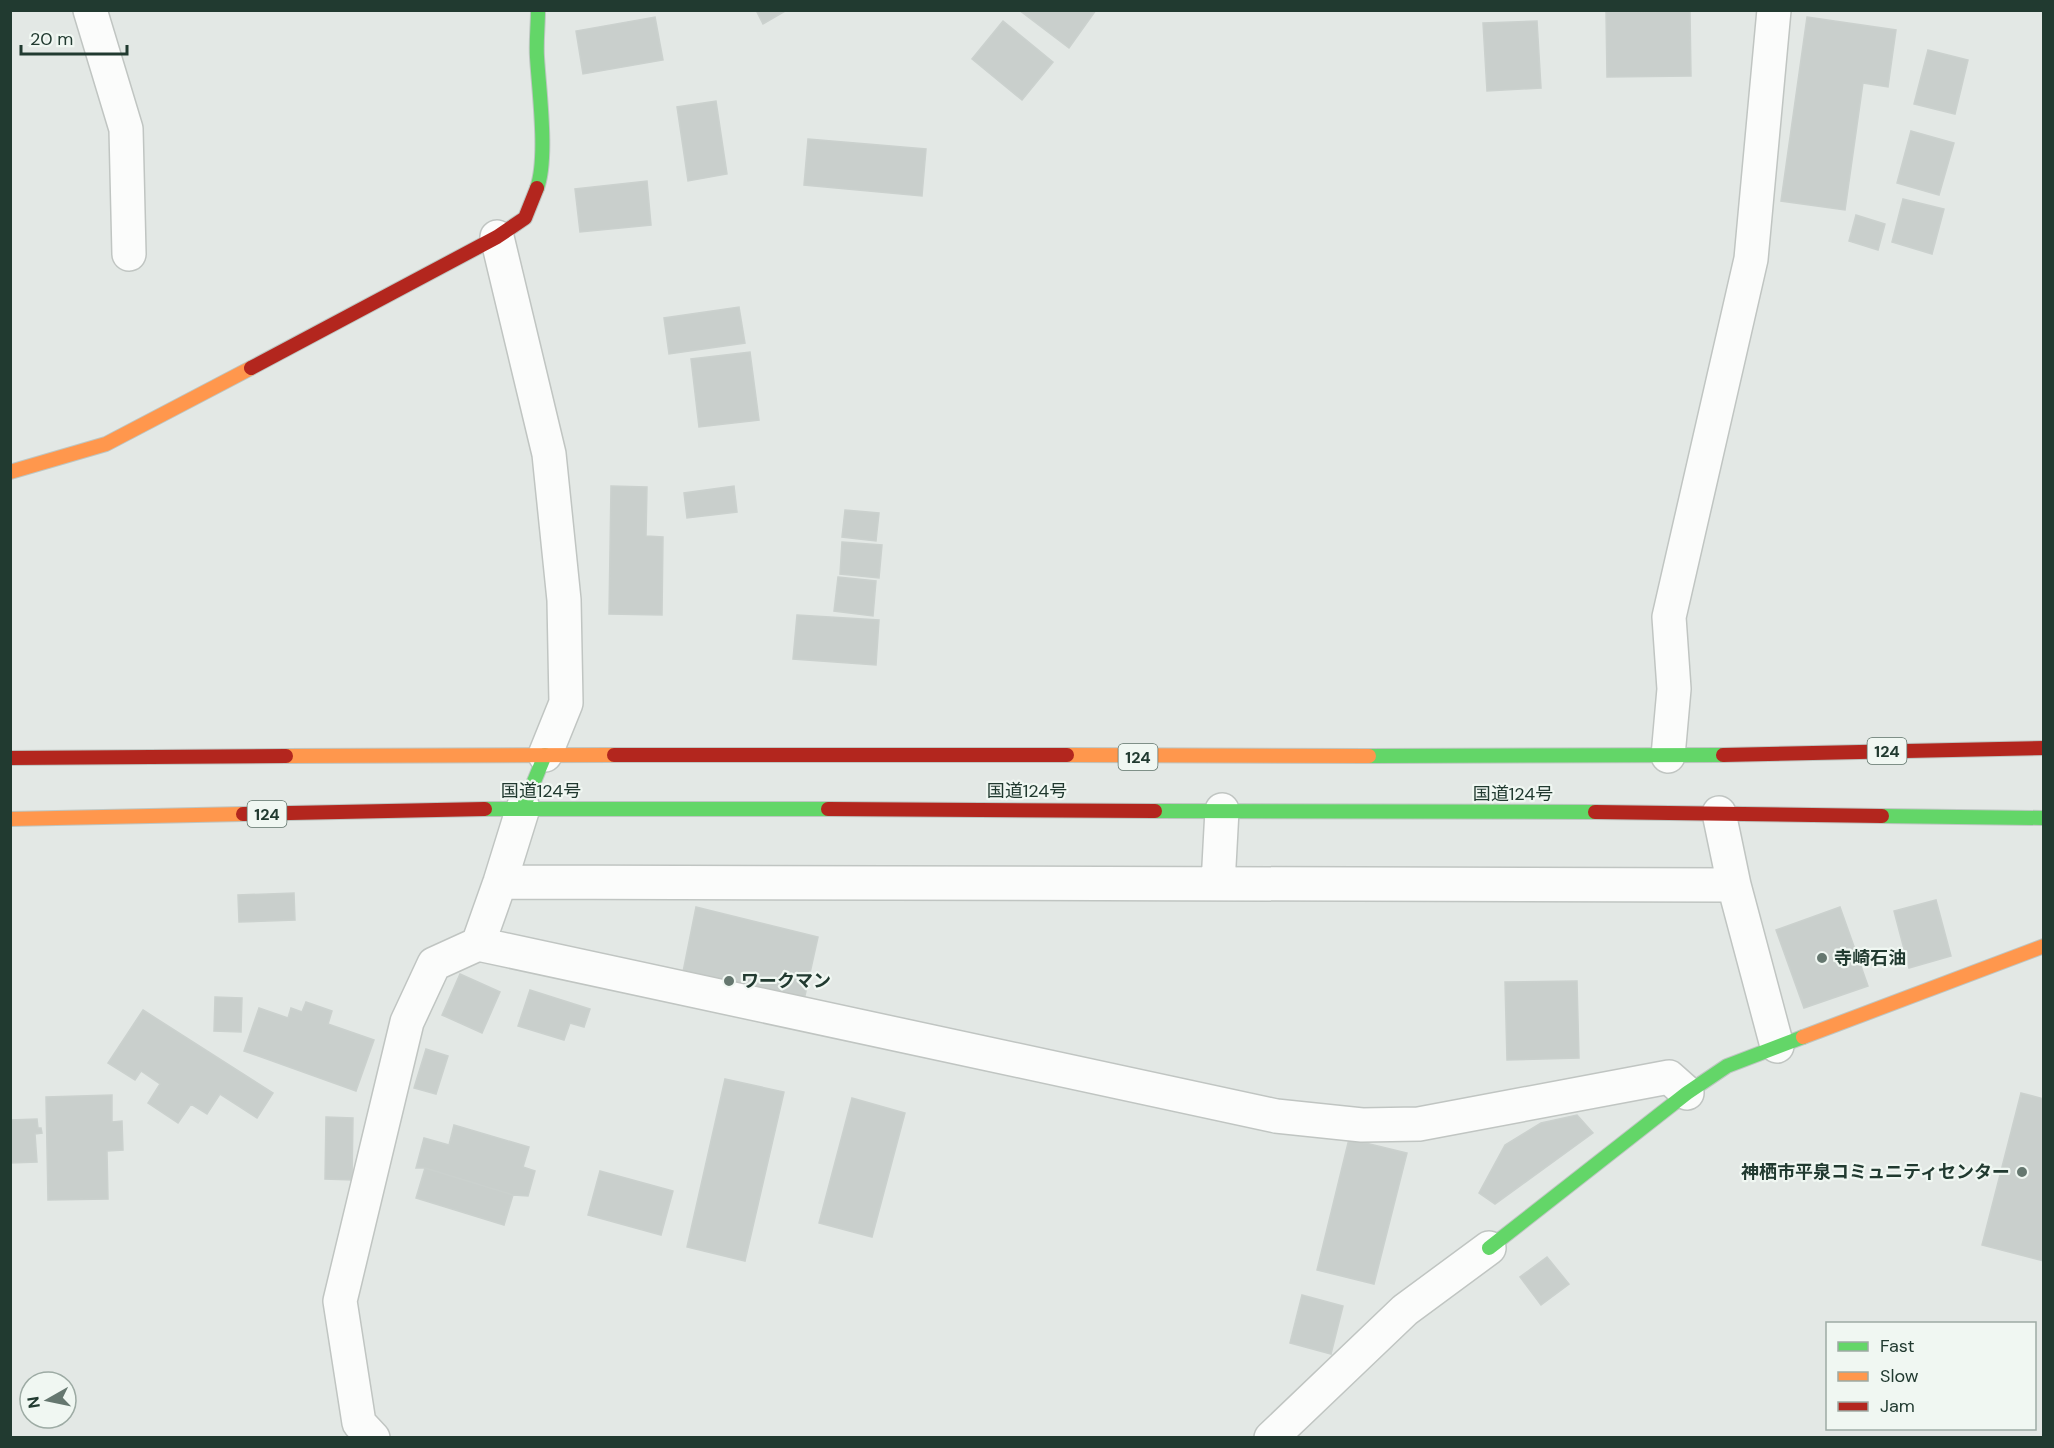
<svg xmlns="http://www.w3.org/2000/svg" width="2054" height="1448" font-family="'DM Sans','Noto Sans JP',sans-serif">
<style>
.building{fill:#c9cfcc;stroke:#cbd1ce;stroke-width:1.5}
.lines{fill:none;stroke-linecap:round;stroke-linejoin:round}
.street-casing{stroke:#c0c5c2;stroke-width:36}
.fast-casing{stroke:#bec6c2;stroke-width:16}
.slow-casing{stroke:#bec6c2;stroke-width:16}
.jam-casing{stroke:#bec6c2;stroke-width:16}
.street{stroke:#fbfcfb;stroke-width:33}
.fast{stroke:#63d668;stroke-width:14}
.slow{stroke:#ff974d;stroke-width:14}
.jam{stroke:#b3261e;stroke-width:14}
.poi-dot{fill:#65776f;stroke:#f0f7f2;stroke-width:2}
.labels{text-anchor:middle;stroke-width:4.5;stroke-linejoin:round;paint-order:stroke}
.shield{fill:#f0f7f2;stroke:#5f736a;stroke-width:1.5}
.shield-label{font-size:16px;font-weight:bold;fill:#213a30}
.street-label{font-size:18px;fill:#213a30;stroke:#f0f7f2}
.poi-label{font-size:18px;font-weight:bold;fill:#213a30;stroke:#f0f7f2;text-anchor:start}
</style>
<rect width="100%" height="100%" fill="#e3e8e5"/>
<path class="building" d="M 756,10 L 787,10 L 763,24 Z
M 1019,10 L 1096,10 L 1069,48 Z
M 1690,11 L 1691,76 L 1607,77 L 1606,12 Z
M 655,17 L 663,60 L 583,74 L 576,31 Z
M 1807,17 L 1896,30 L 1888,87 L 1863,83 L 1845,210 L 1781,201 Z
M 1003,21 L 1053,62 L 1022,100 L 972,59 Z
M 1537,21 L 1541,88 L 1487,91 L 1483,23 Z
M 1928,50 L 1968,60 L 1955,114 L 1914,104 Z
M 716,101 L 727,174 L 688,181 L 677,107 Z
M 1911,131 L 1954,143 L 1939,195 L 1897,183 Z
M 808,139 L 926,149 L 922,196 L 804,185 Z
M 647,181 L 651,225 L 580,232 L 575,189 Z
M 1903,199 L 1944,209 L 1932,254 L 1892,242 Z
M 1856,215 L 1885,224 L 1878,250 L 1849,241 Z
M 739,307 L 745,343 L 669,354 L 664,318 Z
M 750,352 L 759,420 L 699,427 L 691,359 Z
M 611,486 L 647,487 L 646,536 L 663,537 L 662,615 L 609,614 Z
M 734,486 L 737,512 L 687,518 L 684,493 Z
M 845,510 L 879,513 L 876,541 L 842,537 Z
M 842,542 L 882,545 L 879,578 L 840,574 Z
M 838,577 L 876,581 L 873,616 L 834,611 Z
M 797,615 L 879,620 L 876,665 L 793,659 Z
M 294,893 L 295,920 L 239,922 L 238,895 Z
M 1936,900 L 1951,956 L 1909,968 L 1894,911 Z
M 696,907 L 818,937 L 802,1009 L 681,982 Z
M 1840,907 L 1868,986 L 1804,1008 L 1776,930 Z
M 460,974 L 500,992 L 482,1033 L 442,1015 Z
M 1577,981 L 1579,1058 L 1507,1060 L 1505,982 Z
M 530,990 L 590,1009 L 584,1027 L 570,1023 L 564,1040 L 518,1026 Z
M 215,997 L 242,998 L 241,1032 L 214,1031 Z
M 306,1002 L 332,1011 L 328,1024 L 374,1040 L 356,1091 L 244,1051 L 259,1008 L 288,1018 L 291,1008 L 302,1012 Z
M 143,1010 L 273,1093 L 257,1118 L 220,1094 L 207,1114 L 191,1104 L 178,1123 L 148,1103 L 160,1084 L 141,1071 L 135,1080 L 108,1063 Z
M 426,1049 L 448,1056 L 436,1094 L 414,1088 Z
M 725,1079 L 784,1092 L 745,1261 L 687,1247 Z
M 2021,1093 L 2044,1099 L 2044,1261 L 1982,1245 Z
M 112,1095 L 112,1122 L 122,1121 L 123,1150 L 107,1151 L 108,1199 L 48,1200 L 46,1097 Z
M 852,1098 L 905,1113 L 872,1237 L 819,1223 Z
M 1577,1115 L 1593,1133 L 1495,1204 L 1479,1193 L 1505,1145 L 1541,1123 Z
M 326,1117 L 353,1118 L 352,1180 L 325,1179 Z
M 37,1119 L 38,1128 L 41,1128 L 42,1133 L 35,1134 L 37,1162 L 10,1163 L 10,1120 Z
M 454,1125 L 529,1147 L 523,1167 L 535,1171 L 528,1196 L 513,1195 L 425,1168 L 416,1168 L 424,1138 L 449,1145 Z
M 1349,1139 L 1407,1153 L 1374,1284 L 1317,1270 Z
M 425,1168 L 513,1195 L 504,1225 L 416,1198 Z
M 600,1171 L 673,1191 L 661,1235 L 588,1215 Z
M 1547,1257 L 1569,1284 L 1541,1305 L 1520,1277 Z
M 1302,1295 L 1343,1306 L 1331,1354 L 1290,1343 Z"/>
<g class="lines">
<defs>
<path id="street" d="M 90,10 L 126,129 L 129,254
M 497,237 L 549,454 L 564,600 L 566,703 L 545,755
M 1668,756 L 1674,689 L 1669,617 L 1751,259 L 1774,10
M 1719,813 L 1734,885 L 1777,1046
M 500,882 L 1734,885
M 1218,884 L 1222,810
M 478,944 L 500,882 L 523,808
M 373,1438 L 359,1423 L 340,1301 L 407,1022 L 434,964 L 478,944 L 1276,1116 L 1362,1125 L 1419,1124 L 1669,1077 L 1687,1093
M 1271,1438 L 1405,1310 L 1489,1248"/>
<path id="fast" d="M 537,188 C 548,158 539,91 537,57 C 536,41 538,26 538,10
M 1369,756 L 1723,755
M 523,808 L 545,755
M 485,809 L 828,809
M 1155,811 L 1595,812
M 1882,816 L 2044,818
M 1489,1248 L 1687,1093 L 1727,1066 L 1803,1037"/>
<path id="slow" d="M 10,472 L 106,444 L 251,368
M 1067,755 L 1369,756
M 286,756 L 614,755
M 10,819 L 243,814
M 1803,1037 L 2044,946"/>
<path id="jam" d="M 251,368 L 497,237 L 525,218 L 537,188
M 614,755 L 1067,755
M 1723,755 L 2044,748
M 10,758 L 286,756
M 828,809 L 1155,811
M 1595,812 L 1882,816
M 243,814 L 485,809"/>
</defs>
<use href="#street" class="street-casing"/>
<use href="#fast" class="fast-casing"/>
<use href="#slow" class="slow-casing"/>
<use href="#jam" class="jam-casing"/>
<use href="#street" class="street"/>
<use href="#fast" class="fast"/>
<use href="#slow" class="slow"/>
<use href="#jam" class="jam"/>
</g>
<g class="poi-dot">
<circle cx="1822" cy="958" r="6"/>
<circle cx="729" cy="981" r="6"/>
<circle cx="2022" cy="1172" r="6"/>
</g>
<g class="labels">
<g class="shield">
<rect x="1867.5" y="738" width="39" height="26" rx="4.5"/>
<rect x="1118.5" y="744" width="39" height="26" rx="4.5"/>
<rect x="247.5" y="801" width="39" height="26" rx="4.5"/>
</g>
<g class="shield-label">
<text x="1887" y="757">124</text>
<text x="1138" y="763">124</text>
<text x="267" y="820">124</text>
</g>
<g class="street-label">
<text x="541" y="797">国道124号</text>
<text x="1027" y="797">国道124号</text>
<text x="1513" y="800">国道124号</text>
</g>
<g class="poi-label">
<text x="1834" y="964">寺崎石油</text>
<text x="741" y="987">ワークマン</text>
<text x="2010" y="1178" text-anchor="end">神栖市平泉コミュニティセンター</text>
</g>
</g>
<rect width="2054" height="1448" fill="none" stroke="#213a30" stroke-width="24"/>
<rect x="1826" y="1322" width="210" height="108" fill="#f0f7f2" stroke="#9daba4" stroke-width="1.5"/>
<rect x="1838" y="1342" width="30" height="9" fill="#63d668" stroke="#9daba4" stroke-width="1.5"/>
<text x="1880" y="1352" font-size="18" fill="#213a30">Fast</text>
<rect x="1838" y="1372" width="30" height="9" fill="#ff974d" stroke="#9daba4" stroke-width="1.5"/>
<text x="1880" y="1382" font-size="18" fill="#213a30">Slow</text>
<rect x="1838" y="1402" width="30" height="9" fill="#b3261e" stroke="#9daba4" stroke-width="1.5"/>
<text x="1880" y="1412" font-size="18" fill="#213a30">Jam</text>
<g transform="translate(48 1400) rotate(261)"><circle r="28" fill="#f0f7f2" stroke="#9daba4" stroke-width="1.5"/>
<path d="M0-4.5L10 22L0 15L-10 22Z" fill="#65776f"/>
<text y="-9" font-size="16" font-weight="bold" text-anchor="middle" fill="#213a30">N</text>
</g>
<path d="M21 45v9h106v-9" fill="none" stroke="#213a30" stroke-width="3"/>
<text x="30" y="45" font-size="18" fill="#213a30" stroke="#f0f7f2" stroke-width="4.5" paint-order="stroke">20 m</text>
</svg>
